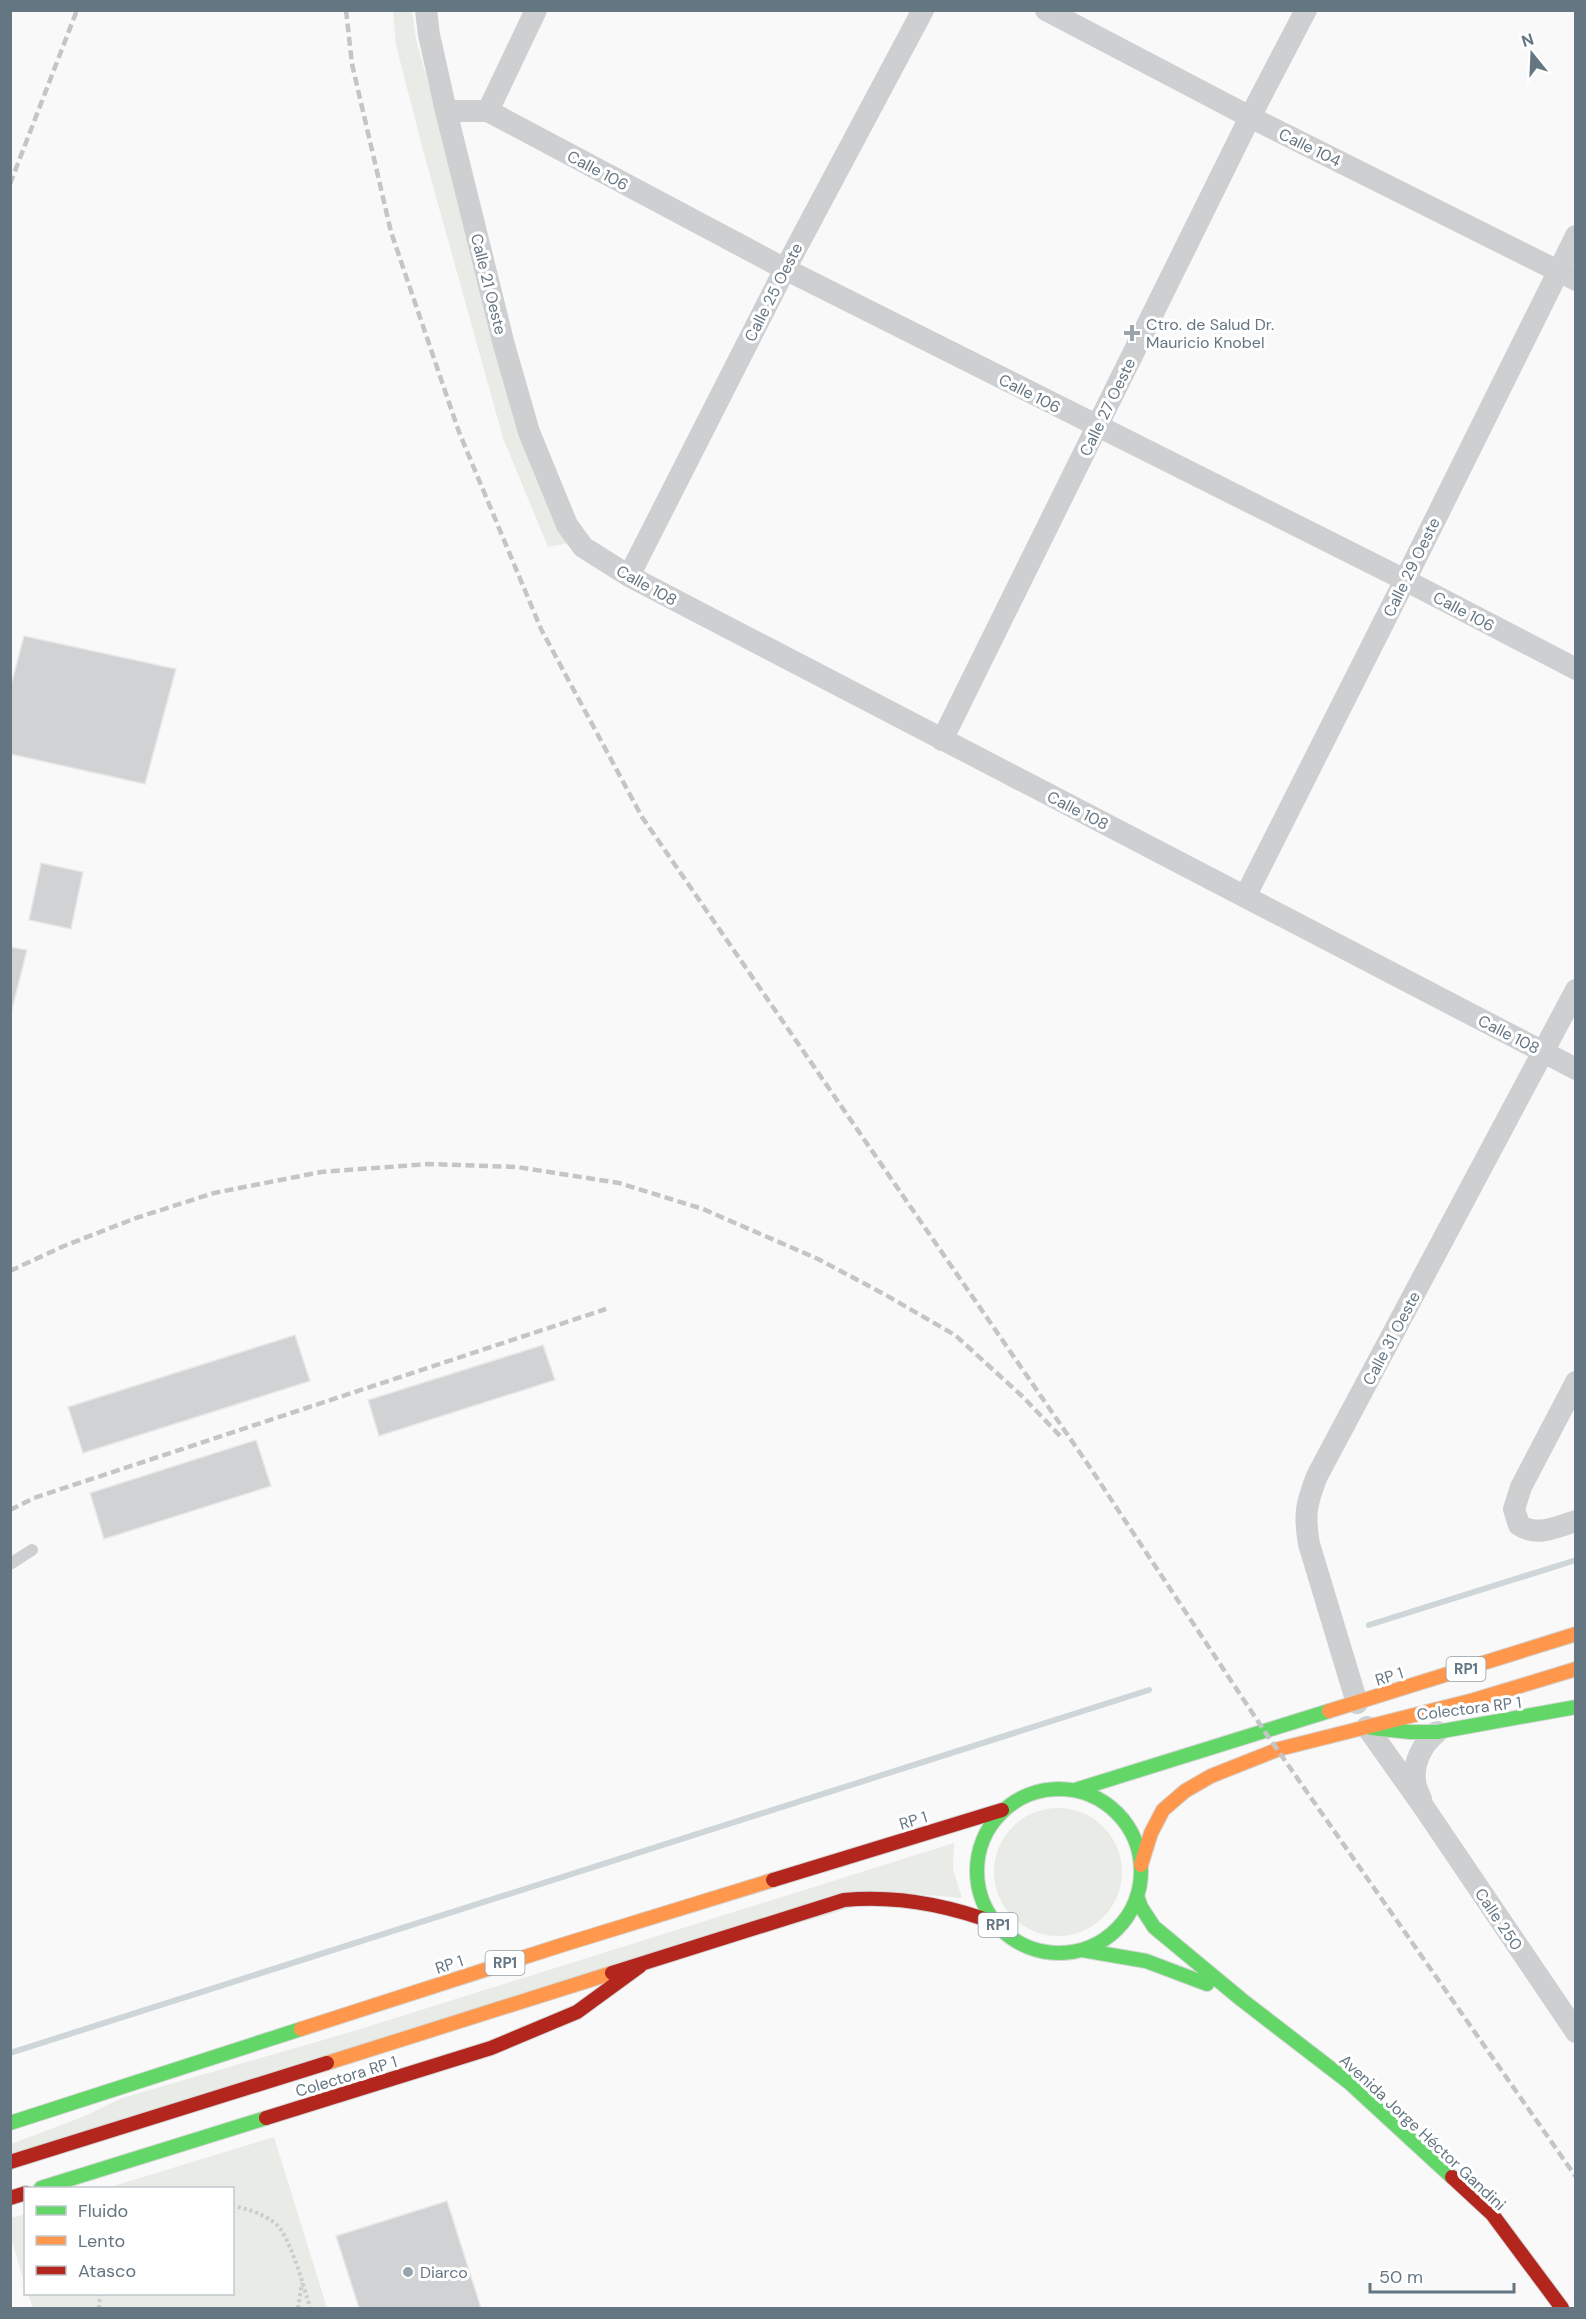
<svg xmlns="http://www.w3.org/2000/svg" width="1586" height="2319" font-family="'DM Sans',sans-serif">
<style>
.green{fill:#e8ebe6}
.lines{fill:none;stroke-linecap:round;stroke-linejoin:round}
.stream{stroke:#ced6d9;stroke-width:6}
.building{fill:#d0d2d3;stroke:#e8e8e8;stroke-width:1.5}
.fast-casing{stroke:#d5d6d7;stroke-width:16}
.slow-casing{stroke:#d5d6d7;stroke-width:16}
.jam-casing{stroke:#d5d6d7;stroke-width:16}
.path{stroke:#cbcccd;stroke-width:4;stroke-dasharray:3 3;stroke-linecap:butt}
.lane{stroke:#cecfd0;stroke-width:12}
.street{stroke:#cecfd0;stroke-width:22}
.fast{stroke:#63d668;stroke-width:14}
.slow{stroke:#ff974d;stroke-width:14}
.jam{stroke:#b3261e;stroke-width:14}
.rail{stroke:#c3c5c6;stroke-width:4.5;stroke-dasharray:9 4.5;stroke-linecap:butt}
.poi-dot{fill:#99a4ac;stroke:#fff;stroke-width:2}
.labels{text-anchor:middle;stroke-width:6;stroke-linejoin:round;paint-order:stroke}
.shield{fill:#fff;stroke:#939fa8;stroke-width:1.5}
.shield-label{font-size:15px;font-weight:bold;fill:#657683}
.street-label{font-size:16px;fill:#657683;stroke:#fff}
.poi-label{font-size:16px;fill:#657683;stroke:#fff;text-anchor:start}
</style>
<rect width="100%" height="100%" fill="#f9f9f9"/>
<path class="green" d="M 393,11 L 412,11 L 416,39 L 445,145 L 569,543 L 548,547 L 503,438 L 423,150 L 396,45 Z
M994 1872a64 64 0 1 1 128 0a64 64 0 1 1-128 0Z
M 954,1843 L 953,1869 L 962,1898 L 901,1893 L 11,2156 L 11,2144 L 85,2116 L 122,2098 L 354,2031 Z
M 274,2137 L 327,2308 L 33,2308 L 28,2294 L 232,2294 L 232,2188 L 107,2188 Z
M 25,2214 L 26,2214 L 25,2286 L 11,2237 L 11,2218 Z"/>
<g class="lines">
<path class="stream" d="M 1369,1625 L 1576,1560
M 10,2053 L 1149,1690"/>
</g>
<path class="building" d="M 24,636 L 176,669 L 145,784 L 10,754 L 10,689 Z
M 41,863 L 83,872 L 71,929 L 29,920 Z
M 10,947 L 27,950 L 10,1017 Z
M 295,1335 L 310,1381 L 83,1453 L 68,1407 Z
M 543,1345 L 555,1380 L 379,1436 L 368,1400 Z
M 256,1440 L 271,1486 L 104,1539 L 90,1493 Z
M 447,2201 L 481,2308 L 359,2308 L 336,2236 Z"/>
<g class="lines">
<defs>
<path id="fast" d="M 1371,1728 L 1410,1732 L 1437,1732 L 1576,1707
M977 1871a82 82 0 1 1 164 0a82 82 0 1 1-164 0Z
M 1075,1790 L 1329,1711
M 1137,1896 L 1141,1907 L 1154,1927 L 1242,2000 L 1351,2084 L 1452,2177
M 1082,1950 L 1146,1961 L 1207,1984
M 10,2123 L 301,2029
M 41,2188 L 266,2118"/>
<path id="slow" d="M 1329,1711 L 1576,1634
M 1141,1865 L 1151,1833 L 1163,1810 L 1185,1791 L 1211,1776 L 1279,1749 L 1474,1700 L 1576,1669
M 301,2029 L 562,1945 L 773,1880
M 327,2063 L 612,1973"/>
<path id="jam" d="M 773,1880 L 1002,1810
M 612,1973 L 844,1900 C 897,1895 948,1905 998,1924
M 266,2118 L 491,2048 L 577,2012 L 640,1966
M 10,2162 L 327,2063
M 1452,2177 L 1492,2214 L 1562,2308
M 10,2198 L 26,2193"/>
</defs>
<use href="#fast" class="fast-casing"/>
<use href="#slow" class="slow-casing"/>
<use href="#jam" class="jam-casing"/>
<path class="path" d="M 232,2206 C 247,2208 273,2217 281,2230 C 293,2248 304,2287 310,2308
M 99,2308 L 100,2294
M 298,2308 L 302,2283"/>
<path class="lane" d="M 10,1564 L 32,1550"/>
<path class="street" d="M 426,10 L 429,35 L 446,111 L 504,345 L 529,432 L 567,525 L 583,547 L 629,576 L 1576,1069
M 1046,10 L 1250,117 L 1576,280
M 446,111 L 488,111 L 785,269 L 1405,580 L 1576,669
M 488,111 L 536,10
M 629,576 L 785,269 L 923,10
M 942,740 L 1250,117 L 1306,10
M 1245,897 L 1405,580 L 1576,236
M 1576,1382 L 1521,1487 L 1514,1509 L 1519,1525 C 1538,1537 1556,1527 1576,1521
M 1357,1703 L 1309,1544 C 1304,1515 1306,1504 1317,1476 L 1576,990
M 1367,1727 L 1423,1806 L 1576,2032
M 1421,1799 C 1419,1794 1415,1786 1415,1780 C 1413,1762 1423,1743 1437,1732"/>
<use href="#fast" class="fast"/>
<use href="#slow" class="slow"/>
<use href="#jam" class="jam"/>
<path class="rail" d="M 346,10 L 352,64 L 391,232 L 459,432 L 541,629 L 642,817 L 1087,1463 L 1265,1732 L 1576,2177
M 10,184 L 77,10
M 10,1271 L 64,1246 L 136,1218 L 214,1193 L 321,1172 L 429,1164 L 517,1167 L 619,1183 L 703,1209 L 818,1259 L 884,1294 L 955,1335 L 1023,1397 L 1062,1438
M 10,1510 L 34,1498 L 606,1309"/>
</g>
<g class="poi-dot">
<path d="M1129 324h6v6h6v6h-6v6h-6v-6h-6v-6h6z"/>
<circle cx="408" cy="2272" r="6"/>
</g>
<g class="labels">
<g class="shield">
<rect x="1446.5" y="1657" width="39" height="24" rx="4.5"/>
<rect x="978.5" y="1913" width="39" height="24" rx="4.5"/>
<rect x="485.5" y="1951" width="39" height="24" rx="4.5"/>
</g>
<g class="shield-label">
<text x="1466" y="1674">RP1</text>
<text x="998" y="1930">RP1</text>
<text x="505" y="1968">RP1</text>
</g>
<g class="street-label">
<text transform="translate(1310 147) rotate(26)" y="6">Calle 104</text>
<text transform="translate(598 170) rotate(28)" y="6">Calle 106</text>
<text transform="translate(489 284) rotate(76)" y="6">Calle 21 Oeste</text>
<text transform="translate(773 292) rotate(-63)" y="6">Calle 25 Oeste</text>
<text transform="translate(1030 393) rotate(27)" y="6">Calle 106</text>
<text transform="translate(1107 407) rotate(-64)" y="6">Calle 27 Oeste</text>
<text transform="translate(1411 567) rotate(-64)" y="6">Calle 29 Oeste</text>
<text transform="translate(647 585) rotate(29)" y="6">Calle 108</text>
<text transform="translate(1464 611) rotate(28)" y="6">Calle 106</text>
<text transform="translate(1078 810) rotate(27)" y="6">Calle 108</text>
<text transform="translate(1509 1034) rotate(27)" y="6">Calle 108</text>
<text transform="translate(1391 1338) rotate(-62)" y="6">Calle 31 Oeste</text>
<text transform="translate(1389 1676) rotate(-17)" y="6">RP 1</text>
<text transform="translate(1469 1708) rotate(-7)" y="6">Colectora RP 1</text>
<text transform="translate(913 1820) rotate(-17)" y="6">RP 1</text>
<text transform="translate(1499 1919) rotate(56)" y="6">Calle 250</text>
<text transform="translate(449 1964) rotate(-18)" y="6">RP 1</text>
<text transform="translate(346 2076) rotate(-17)" y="6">Colectora RP 1</text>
<text transform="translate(1423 2132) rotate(43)" y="6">Avenida Jorge Héctor Gandini</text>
</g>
<g class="poi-label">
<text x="1146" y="330">Ctro. de Salud Dr.<tspan x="1146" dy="18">Mauricio Knobel</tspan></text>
<text x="420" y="2278">Diarco</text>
</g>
</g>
<rect width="1586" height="2319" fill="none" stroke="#657683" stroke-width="24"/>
<rect x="24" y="2187" width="210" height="108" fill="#ffffff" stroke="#c1c8cd" stroke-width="1.5"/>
<rect x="36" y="2206" width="30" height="9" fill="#63d668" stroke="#c1c8cd" stroke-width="1.5"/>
<text x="78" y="2217" font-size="18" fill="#657683">Fluido</text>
<rect x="36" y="2236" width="30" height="9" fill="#ff974d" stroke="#c1c8cd" stroke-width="1.5"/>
<text x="78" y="2247" font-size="18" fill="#657683">Lento</text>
<rect x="36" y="2266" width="30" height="9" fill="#b3261e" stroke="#c1c8cd" stroke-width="1.5"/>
<text x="78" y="2277" font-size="18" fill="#657683">Atasco</text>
<g transform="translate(1532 54) rotate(342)" stroke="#ffffff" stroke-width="4.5" paint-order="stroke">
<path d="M0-4.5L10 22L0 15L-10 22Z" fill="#657683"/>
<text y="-9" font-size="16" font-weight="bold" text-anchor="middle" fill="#657683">N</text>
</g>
<path d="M1370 2283v9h144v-9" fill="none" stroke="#657683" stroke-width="3"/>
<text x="1379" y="2283" font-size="18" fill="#657683" stroke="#ffffff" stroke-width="4.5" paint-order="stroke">50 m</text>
</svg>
